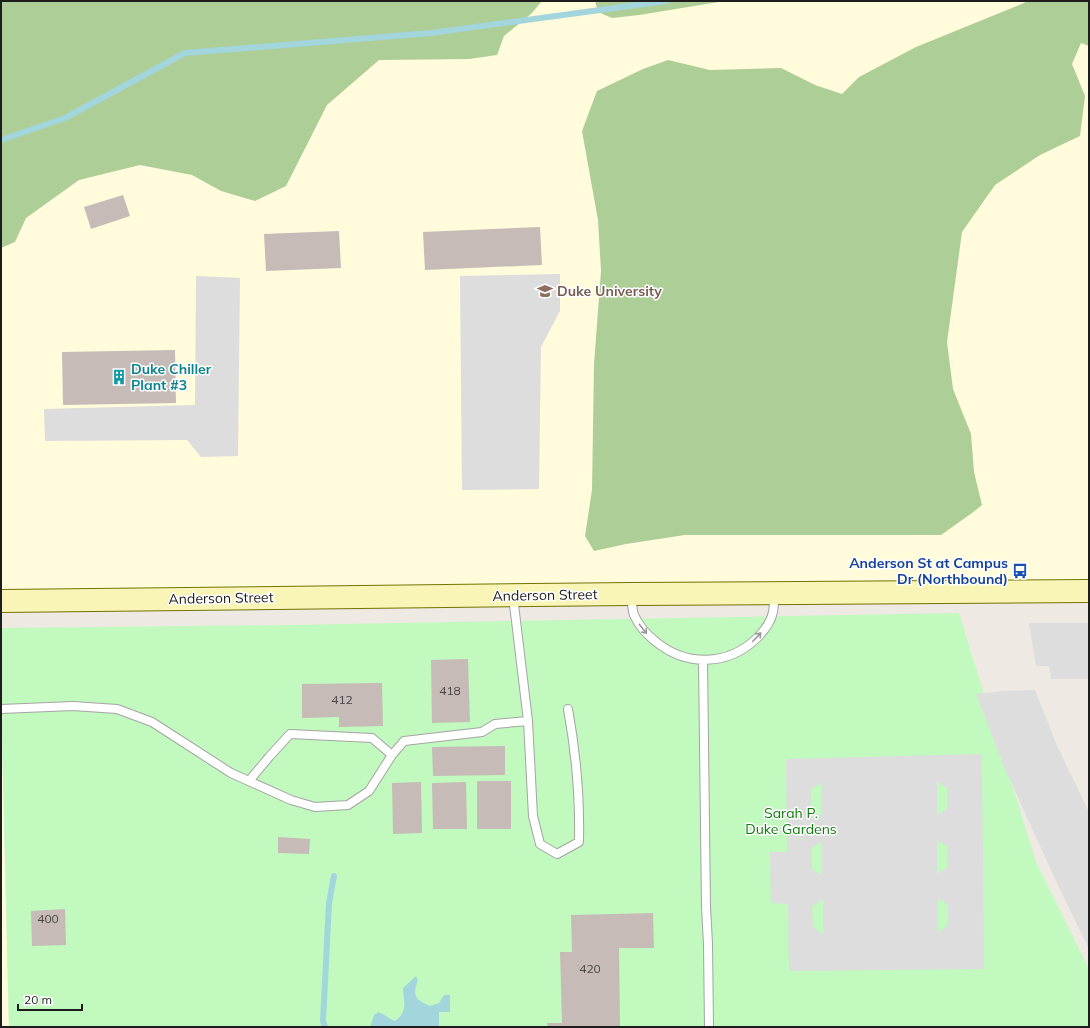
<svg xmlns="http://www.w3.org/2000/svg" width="1090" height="1028" font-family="Mulish,sans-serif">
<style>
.education{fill:#fffbdb}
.forest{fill:#adce97}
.park{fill:#c1f9bf}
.parking{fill:#ddd;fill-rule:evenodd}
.water{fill:#a3d5dc}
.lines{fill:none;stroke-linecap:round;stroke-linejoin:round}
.stream{stroke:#a3d5dc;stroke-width:6}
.building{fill:#c6bbb6}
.lane-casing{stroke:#a4a4a4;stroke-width:10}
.secondary-casing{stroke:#737305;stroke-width:24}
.lane{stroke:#fff;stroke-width:8}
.secondary{stroke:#f9f5b6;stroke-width:22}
.oneway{stroke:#999}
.labels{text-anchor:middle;stroke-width:3;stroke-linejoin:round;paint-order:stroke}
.number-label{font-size:12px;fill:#474443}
.education-label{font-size:14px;font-weight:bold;fill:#785e54;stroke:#fff;text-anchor:start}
.culture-label{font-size:14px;font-weight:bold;fill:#0d838f;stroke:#fff;text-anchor:start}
.transit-label{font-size:14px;font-weight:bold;fill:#164399;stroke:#fff;text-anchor:end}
.street-label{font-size:14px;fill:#1d1d1d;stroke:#fff}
.park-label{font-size:14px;fill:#0e7b0b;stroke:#fff}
</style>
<rect width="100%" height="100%" fill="#eee9e3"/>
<path class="education" d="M 1,1 L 1089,1 L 1089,581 L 1,597 Z
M 1,695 L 9,1027 L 1,1027 Z"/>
<path class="forest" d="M 1,1 L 542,1 L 532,13 L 504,36 L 497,55 L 469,59 L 379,60 L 327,105 L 286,186 L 255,201 L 221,191 L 192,175 L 140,165 L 79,180 L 26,218 L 15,242 L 1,248 Z
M 595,1 L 725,1 L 639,15 L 612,18 L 598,12 Z
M 1027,1 L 1089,1 L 1089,46 L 1081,43 L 1072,64 L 1085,96 L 1080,136 L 1040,155 L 995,185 L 962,232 L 947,342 L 953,389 L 971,434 L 974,472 L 982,505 L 972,513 L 941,535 L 685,535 L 626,544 L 594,551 L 585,536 L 592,490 L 594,364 L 601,271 L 598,220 L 582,131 L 597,91 L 643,69 L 668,60 L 710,70 L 781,68 L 815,85 L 842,94 L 859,77 L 916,47 L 1024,3 Z"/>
<path class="park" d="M 959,613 L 1036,862 L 1089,969 L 1089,1027 L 9,1027 L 1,695 L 1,628 L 291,625 Z"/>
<path class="parking" d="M 560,274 L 560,311 L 541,347 L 539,489 L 462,490 L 460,276 Z
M 196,276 L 240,278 L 238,456 L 201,457 L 187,440 L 45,441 L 44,409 L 195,405 Z
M 1029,623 L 1089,623 L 1089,679 L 1051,679 L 1049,666 L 1036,666 Z
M 1035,690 L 1058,748 L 1089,812 L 1089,949 L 1056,881 L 1005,769 L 976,694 L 1003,691 Z
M 982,754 L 984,969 L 789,971 L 788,904 L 771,903 L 770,852 L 787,852 L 786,759 ZM 937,781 L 947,788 L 947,808 L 937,815 ZM 821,783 L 822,783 L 821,816 L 811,810 L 811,789 ZM 937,840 L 947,846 L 948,867 L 937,874 ZM 822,841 L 822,875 L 812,869 L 812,848 ZM 938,899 L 948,905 L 948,926 L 938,932 ZM 823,900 L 823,934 L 813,927 L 812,906 Z"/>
<path class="water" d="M 416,976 L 418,980 C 412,995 415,1000 430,1006 L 439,1003 L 444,995 L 450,995 L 450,1012 L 439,1012 L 439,1027 L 370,1027 L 374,1015 L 378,1012 C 385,1014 388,1019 395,1021 C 408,1012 404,1001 403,988 Z"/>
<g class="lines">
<path class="stream" d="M 1,140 L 65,118 L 185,53 L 431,33 L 666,1
M 325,1027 L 323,1021 L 329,903 L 334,876"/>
</g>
<path class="building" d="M 123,195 L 130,216 L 91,229 L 84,207 Z
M 540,227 L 542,265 L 425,270 L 423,232 Z
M 339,231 L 341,268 L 266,271 L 264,234 Z
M 175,350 L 176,403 L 63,405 L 62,352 Z
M 468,659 L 470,722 L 432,723 L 431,660 Z
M 382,683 L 383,726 L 339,727 L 339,717 L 302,718 L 302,684 Z
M 505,746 L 505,775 L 433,776 L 432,747 Z
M 477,781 L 511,781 L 511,829 L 477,829 Z
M 421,782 L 422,833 L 393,834 L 392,783 Z
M 466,782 L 467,829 L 433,829 L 432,783 Z
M 278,837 L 310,839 L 309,854 L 278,853 Z
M 65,909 L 66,945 L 32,946 L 31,911 Z
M 653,913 L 654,948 L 619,948 L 620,1027 L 548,1027 L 547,1023 L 562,1023 L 560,952 L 572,952 L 571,915 Z"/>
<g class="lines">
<defs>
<path id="lane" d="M 631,594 C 632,601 632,609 634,615 C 639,626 646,634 655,641 C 686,667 728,666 757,638 C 764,631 771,622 773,612 C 774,607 774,600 774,594
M 513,596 L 528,721
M 703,660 L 706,907 L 708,944 L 709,1027
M 1,709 L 73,706 L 117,709 L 152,722 L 231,773 L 291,800 L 315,807 L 348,805 L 369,791 L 392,755 L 404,741 L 482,732 L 495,724 L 528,721 L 533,816 L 540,844 L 557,854 L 579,842 C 580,797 576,753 568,709
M 249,781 L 269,757 L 290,734 L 372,738 L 392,755"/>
<path id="secondary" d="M 1,601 L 631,594 L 1089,591"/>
</defs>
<use href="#lane" class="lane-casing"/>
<use href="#secondary" class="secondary-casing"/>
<use href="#lane" class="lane"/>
<use href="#secondary" class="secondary"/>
</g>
<defs><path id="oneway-shaft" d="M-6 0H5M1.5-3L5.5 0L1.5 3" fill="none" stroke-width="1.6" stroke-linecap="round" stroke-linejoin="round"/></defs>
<g class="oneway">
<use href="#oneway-shaft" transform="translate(643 629) rotate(52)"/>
<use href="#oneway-shaft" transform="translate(757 637) rotate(-46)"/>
</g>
<defs>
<symbol id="university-bare" viewBox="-9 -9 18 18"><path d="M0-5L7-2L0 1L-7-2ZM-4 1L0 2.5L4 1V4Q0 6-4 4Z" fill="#8d6e63" stroke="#fff" stroke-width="2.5" paint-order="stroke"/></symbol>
<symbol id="building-bare" viewBox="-9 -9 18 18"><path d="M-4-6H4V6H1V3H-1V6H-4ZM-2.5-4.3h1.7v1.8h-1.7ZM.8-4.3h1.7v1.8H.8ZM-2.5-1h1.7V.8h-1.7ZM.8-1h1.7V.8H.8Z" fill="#0f9aa8" stroke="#fff" stroke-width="2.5" paint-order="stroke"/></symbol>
<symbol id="bus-bare" viewBox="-9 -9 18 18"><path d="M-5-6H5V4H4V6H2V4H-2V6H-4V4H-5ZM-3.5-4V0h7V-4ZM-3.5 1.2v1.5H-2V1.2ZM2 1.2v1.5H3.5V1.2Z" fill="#1a4fb4" stroke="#fff" stroke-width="2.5" paint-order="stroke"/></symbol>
</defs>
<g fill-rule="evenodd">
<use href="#university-bare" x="534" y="280" width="22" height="22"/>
<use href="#building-bare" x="108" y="366" width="22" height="22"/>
<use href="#bus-bare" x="1009" y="560" width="22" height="22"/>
</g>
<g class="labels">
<g class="number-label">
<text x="450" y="695">418</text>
<text x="342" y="704">412</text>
<text x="48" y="923">400</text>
<text x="590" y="973">420</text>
</g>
<g class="education-label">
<text x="557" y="296">Duke University</text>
</g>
<g class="culture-label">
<text x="131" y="374">Duke Chiller<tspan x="131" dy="16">Plant #3</tspan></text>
</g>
<g class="transit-label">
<text x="1008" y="568">Anderson St at Campus<tspan x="1008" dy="16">Dr (Northbound)</tspan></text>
</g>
<g class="street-label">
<text transform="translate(545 595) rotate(-1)" y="5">Anderson Street</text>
<text transform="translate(221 598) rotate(-1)" y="5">Anderson Street</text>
</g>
<g class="park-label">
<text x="791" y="818">Sarah P.<tspan x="791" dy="16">Duke Gardens</tspan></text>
</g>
</g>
<rect width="1090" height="1028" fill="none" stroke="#1d1d1d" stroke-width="4"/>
<path d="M18 1004v6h64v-6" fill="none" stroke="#1d1d1d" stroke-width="2"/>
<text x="24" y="1004" font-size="12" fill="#1d1d1d" stroke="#ffffff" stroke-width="3" paint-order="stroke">20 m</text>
</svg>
